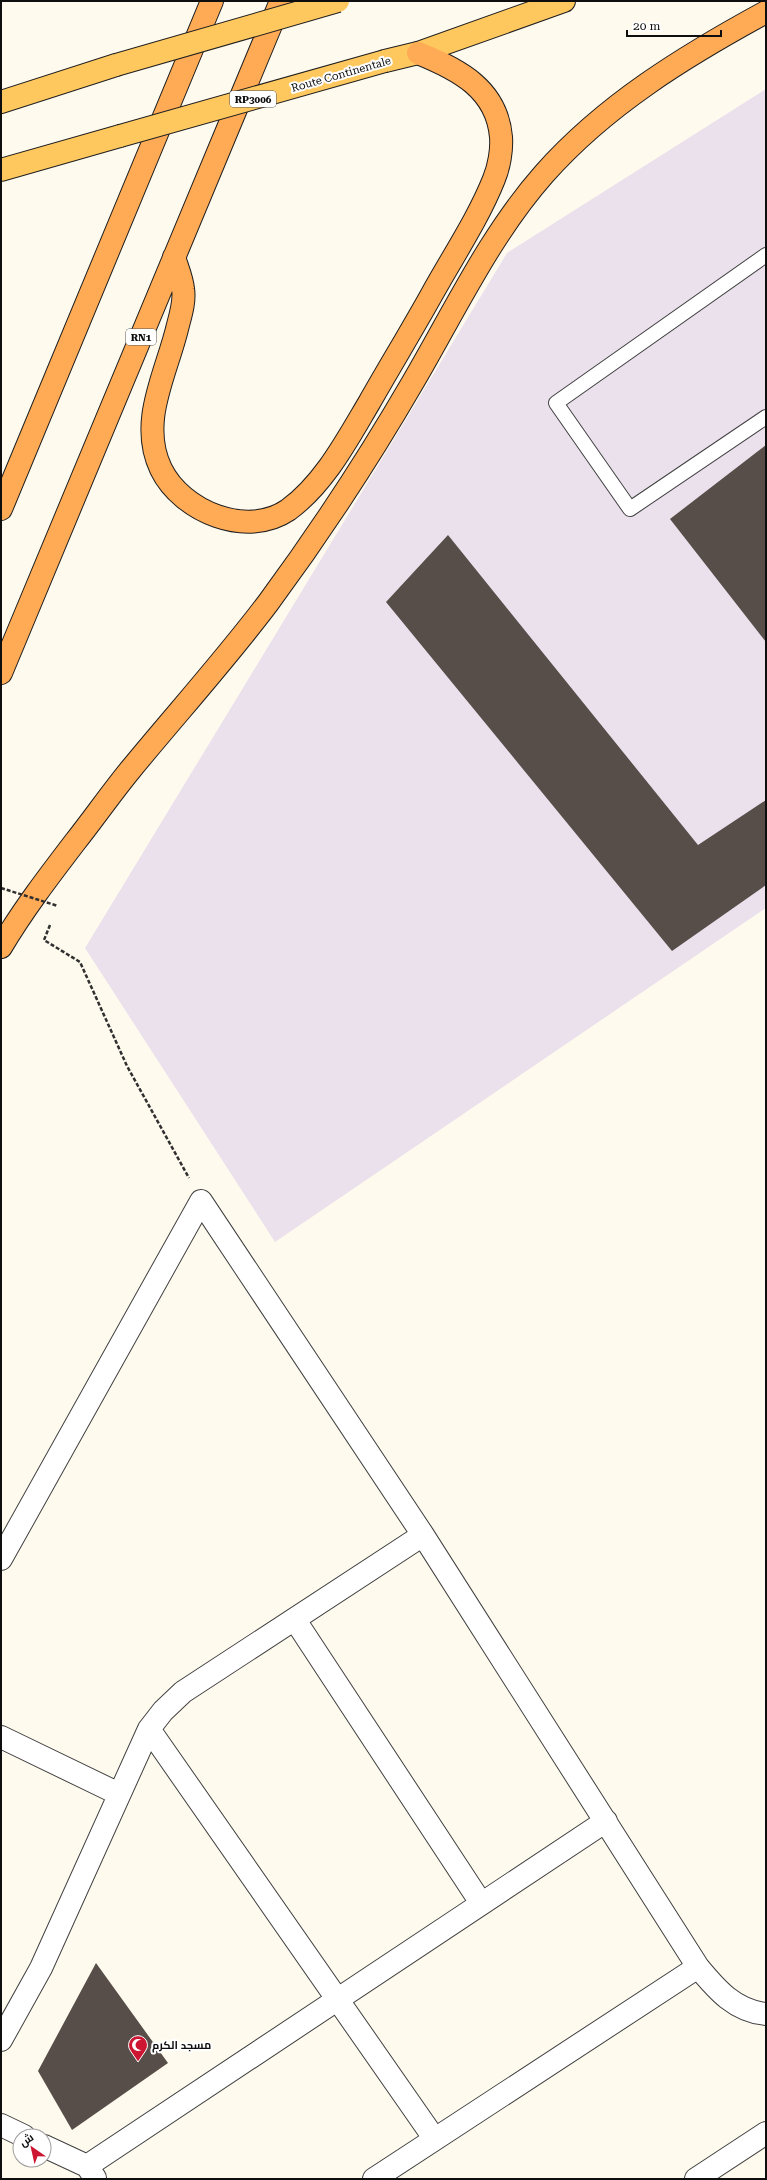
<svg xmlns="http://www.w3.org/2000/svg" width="767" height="2180" font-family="'Roboto Serif',Cairo,serif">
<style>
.industrial{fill:#ebe1ed}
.building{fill:#574d49}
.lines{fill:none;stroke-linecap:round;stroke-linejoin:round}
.service-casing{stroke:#414141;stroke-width:16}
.minor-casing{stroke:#414141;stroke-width:24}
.primary-casing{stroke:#1f1f1f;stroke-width:24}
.trunk-casing{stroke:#1f1f1f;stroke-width:24}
.path{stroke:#303030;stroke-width:2.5;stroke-dasharray:4 2;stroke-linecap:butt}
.service{stroke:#fff;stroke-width:14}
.minor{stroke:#fff;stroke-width:22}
.primary{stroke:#ffc85e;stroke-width:22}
.trunk{stroke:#fa5;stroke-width:22}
.primary-bridge-casing{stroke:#1f1f1f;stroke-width:24;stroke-linecap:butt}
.path-bridge{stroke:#303030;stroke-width:2.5;stroke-dasharray:4 2;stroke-linecap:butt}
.primary-bridge{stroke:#ffc85e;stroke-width:22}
.labels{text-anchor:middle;stroke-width:4;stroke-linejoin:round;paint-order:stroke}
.shield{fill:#fff;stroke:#565656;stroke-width:1}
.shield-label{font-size:10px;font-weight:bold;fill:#0e0e0e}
.street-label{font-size:11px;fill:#0e0e0e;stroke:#fff}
.poi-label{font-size:11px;font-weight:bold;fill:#0e0e0e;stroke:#fff;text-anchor:start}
</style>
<rect width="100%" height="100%" fill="#fffaee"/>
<path class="industrial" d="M 766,89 L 766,908 L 275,1242 L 85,948 L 507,253 Z"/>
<path class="building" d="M 766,445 L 766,642 L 670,519 Z
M 448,535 L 698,845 L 766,800 L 766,885 L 672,951 L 386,602 Z
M 96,1963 L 168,2063 L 72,2130 L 38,2071 Z"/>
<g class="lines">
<defs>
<path id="service" d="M 766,255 L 556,403 L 630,509 L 766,417"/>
<path id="minor" d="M 1,1559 L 201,1201 L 423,1535 L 698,1967 C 717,1990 735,2011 766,2014
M 295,1620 L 481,1903
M 149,1729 L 434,2138
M 1,1737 L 119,1794
M 1,2040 L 41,1968 L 149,1729 L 163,1711 L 183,1692 L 423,1535
M 1,2125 L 24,2136
M 44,2146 L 87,2166 L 95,2178
M 87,2166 L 606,1821
M 374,2179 L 698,1967
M 696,2179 L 766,2133"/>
<path id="primary" d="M 385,61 L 418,53 L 564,1
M 1,102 L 116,65
M 1,170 L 120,136"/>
<path id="trunk" d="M 174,257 C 177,267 182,278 183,289 C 185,300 181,314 178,325 C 167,373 138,421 161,469 C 182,512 247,538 288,510 C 324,484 347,440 369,403 C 390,366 412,330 432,294 C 453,256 478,219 494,179 C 499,167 502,150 501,137 C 497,89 458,69 418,53
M 1,509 L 212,1
M 1,673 L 281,1
M 1,947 C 23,910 49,876 75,842 C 94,818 112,792 131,769 C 177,713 225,660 268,603 C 319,534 370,456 413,382 C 454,312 490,235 544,174 C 605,105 685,56 766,12"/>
</defs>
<use href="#service" class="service-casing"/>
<use href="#minor" class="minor-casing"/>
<use href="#primary" class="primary-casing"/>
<use href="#trunk" class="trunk-casing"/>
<path class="path" d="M 50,925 L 44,940 L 80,962 L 127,1066 L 189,1178"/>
<use href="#service" class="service"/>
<use href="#minor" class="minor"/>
<use href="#primary" class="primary"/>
<use href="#trunk" class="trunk"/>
<defs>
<path id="primary-bridge" d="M 116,65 L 338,1
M 120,136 L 385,61"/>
</defs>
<use href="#primary-bridge" class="primary-bridge-casing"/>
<path class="path-bridge" d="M 1,888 L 58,906"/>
<use href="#primary-bridge" class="primary-bridge"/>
</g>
<defs>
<symbol id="mosque-pin" viewBox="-11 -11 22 30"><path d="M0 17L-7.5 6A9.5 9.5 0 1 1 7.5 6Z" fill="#cd1631" stroke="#fff"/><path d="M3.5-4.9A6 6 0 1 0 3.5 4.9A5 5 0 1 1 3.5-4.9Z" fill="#fff"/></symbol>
</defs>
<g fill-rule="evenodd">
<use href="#mosque-pin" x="127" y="2034" width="22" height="30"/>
</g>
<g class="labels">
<g class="shield">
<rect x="230" y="91" width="46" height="16" rx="3"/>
<rect x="126" y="329" width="30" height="16" rx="3"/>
</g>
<g class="shield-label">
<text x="253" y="103">RP3006</text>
<text x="141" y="341">RN1</text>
</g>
<g class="street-label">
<text transform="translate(341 74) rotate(-16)" y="4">Route Continentale</text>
</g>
<g class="poi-label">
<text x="152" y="2049">مسجد الكرم</text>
</g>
</g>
<rect width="767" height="2180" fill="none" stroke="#0e0e0e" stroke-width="4"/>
<g transform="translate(32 2148) rotate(326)"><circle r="19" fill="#ffffff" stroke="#9f9f9f"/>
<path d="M0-3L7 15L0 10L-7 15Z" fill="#cd1631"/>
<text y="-6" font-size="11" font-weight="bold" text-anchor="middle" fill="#0e0e0e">ش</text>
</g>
<path d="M627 30v6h94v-6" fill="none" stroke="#0e0e0e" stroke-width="2"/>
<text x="633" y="30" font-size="12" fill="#0e0e0e" stroke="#ffffff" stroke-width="3" paint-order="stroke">20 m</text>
</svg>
